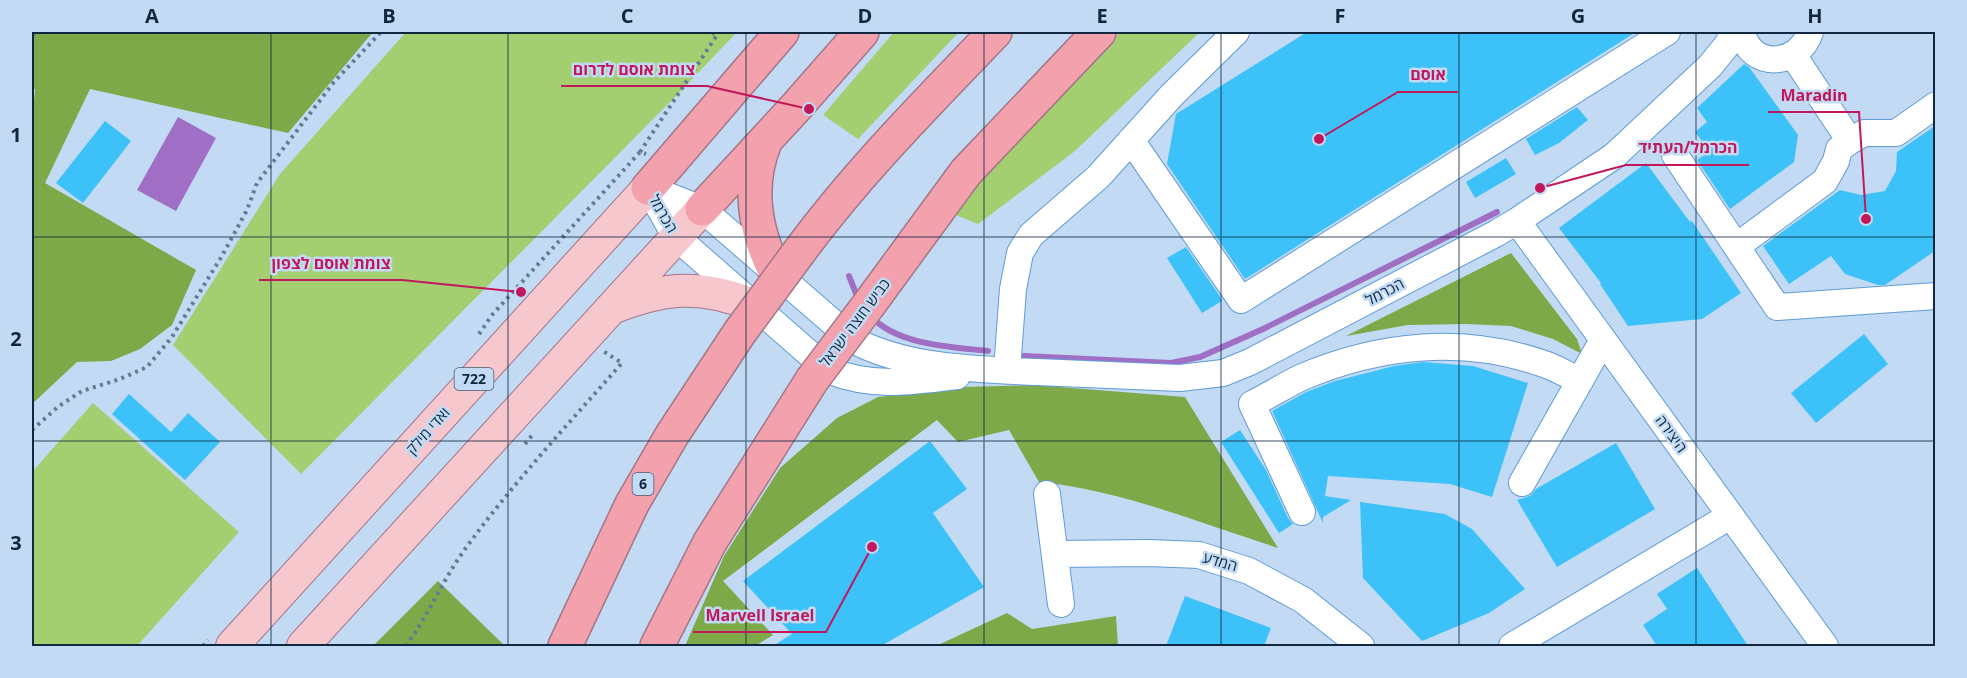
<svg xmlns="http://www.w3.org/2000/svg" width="1967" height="678" font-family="'Open Sans',Heebo,sans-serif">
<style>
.green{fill:#a3cf71}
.forest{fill:#7ea948}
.water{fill:#a06fc5}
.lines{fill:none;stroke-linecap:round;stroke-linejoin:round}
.stream{stroke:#a06fc5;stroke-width:6}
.building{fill:#3cc2f8}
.minor-casing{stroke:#5f9bd7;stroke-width:28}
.major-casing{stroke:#a37787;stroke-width:34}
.highway-casing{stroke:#a37787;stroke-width:36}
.path{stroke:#637b94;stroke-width:4;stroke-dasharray:3 4.5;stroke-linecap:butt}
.minor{stroke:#fff;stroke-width:26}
.major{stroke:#f7c7ce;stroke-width:32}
.highway{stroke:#f2a1ad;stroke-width:33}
.highway-bridge-casing{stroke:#a37787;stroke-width:36;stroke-linecap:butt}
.highway-bridge{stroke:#f2a1ad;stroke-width:33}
.grid{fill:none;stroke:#0f2840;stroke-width:1.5;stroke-opacity:0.55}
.labels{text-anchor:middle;stroke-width:5;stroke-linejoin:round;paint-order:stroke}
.shield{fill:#c2daf3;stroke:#455d76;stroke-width:1.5}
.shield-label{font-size:14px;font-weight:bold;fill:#0f2840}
.street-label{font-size:15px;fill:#0f2840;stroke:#c2daf3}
.leader{fill:none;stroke:#c2185b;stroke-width:2}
.callout-dot{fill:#c2185b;stroke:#c2daf3;stroke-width:2}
.callout-label{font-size:16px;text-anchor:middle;font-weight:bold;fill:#c2185b;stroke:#c2daf3;stroke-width:5;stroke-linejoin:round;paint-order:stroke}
.neatline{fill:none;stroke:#0f2840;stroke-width:2}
.grid-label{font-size:20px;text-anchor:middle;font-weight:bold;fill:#0f2840}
</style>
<rect width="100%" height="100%" fill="#c2daf3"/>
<path class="green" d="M 406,32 L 737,32 L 680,92 L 301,474 L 173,345 L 280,174 Z
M 894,32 L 959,32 L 858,139 L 823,115 Z
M 1120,32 L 1200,32 L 1075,151 L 978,224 L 951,213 L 1050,101 Z
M 93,403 L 239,532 L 137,646 L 32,646 L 32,472 Z"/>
<path class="forest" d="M 32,32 L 373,32 L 288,133 L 90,89 L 45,183 L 196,270 L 172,325 L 140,349 L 111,361 L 77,362 L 32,404 L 32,126 L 35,89 L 32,89 Z
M 1511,253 L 1577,339 L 1582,354 L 1553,339 L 1511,326 L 1466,324 L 1408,325 L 1346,336 Z
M 1034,385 L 1185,397 L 1278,548 C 1200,523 1121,490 1039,482 L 1009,430 L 958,442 L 937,420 L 723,581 L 773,635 L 755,646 L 685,646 L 724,556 L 780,468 L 837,418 L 878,397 L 965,387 Z
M 438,581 L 505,646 L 373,646 Z
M 1007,613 L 1032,629 L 1116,616 L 1118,646 L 936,646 Z"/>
<path class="water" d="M 178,117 L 216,138 L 176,211 L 137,190 Z"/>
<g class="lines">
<path class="stream" d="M 849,276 L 859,301
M 871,316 C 896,345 952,347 988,351
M 1024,356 L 1171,363 L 1200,357 L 1263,329 L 1497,212"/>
</g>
<path class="building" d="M 1307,32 L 1636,32 L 1245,279 L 1167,164 L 1176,114 Z
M 1744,64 L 1749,67 L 1798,135 L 1794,162 L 1730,209 L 1697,160 L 1710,151 L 1695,132 L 1707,122 L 1697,108 Z
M 1577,107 L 1588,120 L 1559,143 L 1535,155 L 1526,139 Z
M 105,121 L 131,141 L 83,203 L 56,183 Z
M 1935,126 L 1935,251 L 1885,285 L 1878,285 L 1845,274 L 1831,256 L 1789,284 L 1763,246 L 1840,190 L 1861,195 L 1885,191 L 1896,171 L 1897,152 Z
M 1506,158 L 1516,174 L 1475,198 L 1466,182 Z
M 1646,163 L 1690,222 L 1692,221 L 1741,293 L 1702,319 L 1628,326 L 1600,284 L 1601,283 L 1559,228 Z
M 1186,247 L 1219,295 L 1222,301 L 1202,313 L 1167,258 Z
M 1864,334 L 1888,364 L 1816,423 L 1791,393 Z
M 1423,362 L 1473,366 L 1528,383 L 1492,497 L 1450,484 L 1328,476 L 1325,496 L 1351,500 L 1323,517 L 1323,523 L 1272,411 L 1306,392 L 1335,381 L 1394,366 Z
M 129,394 L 171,432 L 188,413 L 220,442 L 185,480 L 112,414 Z
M 1240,430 L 1266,470 L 1288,518 L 1293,524 L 1279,533 L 1221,442 Z
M 930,441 L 967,489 L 933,513 L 984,587 L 881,646 L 773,646 L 792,634 L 743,581 Z
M 1616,443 L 1655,509 L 1557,567 L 1517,500 L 1530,496 L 1536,489 Z
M 1360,502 L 1445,514 L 1472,529 L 1525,589 L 1489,613 L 1422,641 L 1363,578 Z
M 1697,568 L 1748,646 L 1657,646 L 1643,625 L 1667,609 L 1657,594 Z
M 1185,596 L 1271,628 L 1264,646 L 1166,646 Z"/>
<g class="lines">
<defs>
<path id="minor" d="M 1742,32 C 1750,70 1799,67 1810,32
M 1793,55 L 1850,141
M 1131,140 L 1241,300 L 1667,32
M 1675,155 L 1777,307 L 1936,296
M 648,188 L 702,209 L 853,340 C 908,369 976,369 1037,372 C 1085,374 1132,376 1180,378 L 1223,373 L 1250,362 L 1497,233 L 1517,221 L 1614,156 L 1710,66 L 1727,45 L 1734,32
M 648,188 L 676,237 L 828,370 C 872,388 911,382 957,376
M 1517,221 L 1825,646
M 1737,246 L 1825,181 L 1836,161 L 1839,149 L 1850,141 L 1864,133 L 1896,133 L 1936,105
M 1007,370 L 1013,289 L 1020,253 L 1031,235 L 1098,177 L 1172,95 L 1236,32
M 1522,483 L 1603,340
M 1047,494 L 1061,604
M 1302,512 L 1252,404 C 1268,396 1284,386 1300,378 C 1379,344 1465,335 1547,365 C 1558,369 1569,376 1580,381
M 1055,554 L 1149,553 L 1199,555 L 1249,571 L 1303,600 L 1361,646
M 1512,646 L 1730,516"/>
<path id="major" d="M 612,308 C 664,287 701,284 753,305
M 232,646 L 648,188
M 303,646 L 702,209"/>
<path id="highway" d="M 765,142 C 747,186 755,232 776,273
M 648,188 L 782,32
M 702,209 L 797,106 L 862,32
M 799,252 C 857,173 927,103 995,32
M 870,303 L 966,172 L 1099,32
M 565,646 L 632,504 L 672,435 L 740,332
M 657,646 L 710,542 L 812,380"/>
</defs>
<use href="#minor" class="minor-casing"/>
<use href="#major" class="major-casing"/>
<use href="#highway" class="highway-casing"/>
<path class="path" d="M 32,35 L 41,32
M 640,152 L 717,35 L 711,32
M 479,334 L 492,315 L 640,152 L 646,154
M 32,430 L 59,406 L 82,391 L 120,379 L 147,367 L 172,337 L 222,256 L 247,210 L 257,183 L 334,82 L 381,32
M 525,444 L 534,433
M 203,646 L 208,640
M 406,646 C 429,614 444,577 468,545 C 515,481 570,422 622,363 L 603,351"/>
<use href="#minor" class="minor"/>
<use href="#major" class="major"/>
<use href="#highway" class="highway"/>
<defs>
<path id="highway-bridge" d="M 740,332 L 799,252
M 812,380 L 870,303"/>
</defs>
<use href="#highway-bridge" class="highway-bridge-casing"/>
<use href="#highway-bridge" class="highway-bridge"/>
</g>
<path class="grid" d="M 271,32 L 271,646M 508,32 L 508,646M 746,32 L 746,646M 984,32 L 984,646M 1221,32 L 1221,646M 1459,32 L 1459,646M 1696,32 L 1696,646M 32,237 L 1936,237M 32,441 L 1936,441"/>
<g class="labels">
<g class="shield">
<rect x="454.5" y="368" width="39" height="22" rx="4.5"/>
<rect x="632.5" y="473" width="21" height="22" rx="4.5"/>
</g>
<g class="shield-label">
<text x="474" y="384">722</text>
<text x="643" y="489">6</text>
</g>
<g class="street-label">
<text transform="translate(663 214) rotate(60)" y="5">הכרמל</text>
<text transform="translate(1385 292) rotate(-28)" y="5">הכרמל</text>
<text transform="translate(855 323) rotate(-53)" y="5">כביש חוצה ישראל</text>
<text transform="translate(428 431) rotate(-48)" y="5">ואדי מילק</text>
<text transform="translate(1671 434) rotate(54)" y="5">היצירה</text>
<text transform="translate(1220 562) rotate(16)" y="5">המדע</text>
</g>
</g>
<path class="leader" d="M809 109L707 86H561M1319 139L1398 92H1458M1866 219L1859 112H1768M1540 188L1626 165H1749M521 292L402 280H259M872 547L826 632H693"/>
<g class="callout-dot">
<circle cx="809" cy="109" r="6"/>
<circle cx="1319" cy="139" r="6"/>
<circle cx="1866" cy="219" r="6"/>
<circle cx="1540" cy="188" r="6"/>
<circle cx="521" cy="292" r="6"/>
<circle cx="872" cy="547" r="6"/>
</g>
<g class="callout-label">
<text x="634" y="75">צומת אוסם לדרום</text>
<text x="1428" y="80">אוסם</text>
<text x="1814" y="101">Maradin</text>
<text x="1688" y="153">הכרמל/העתיד</text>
<text x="331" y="269">צומת אוסם לצפון</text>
<text x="760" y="621">Marvell Israel</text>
</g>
<rect width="1967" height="678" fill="none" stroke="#c2daf3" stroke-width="66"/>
<rect x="33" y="33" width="1901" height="612" class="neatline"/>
<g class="grid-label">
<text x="152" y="23">A</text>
<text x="389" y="23">B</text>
<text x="627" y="23">C</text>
<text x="865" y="23">D</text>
<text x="1102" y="23">E</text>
<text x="1340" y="23">F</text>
<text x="1578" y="23">G</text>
<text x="1815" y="23">H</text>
<text x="16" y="142">1</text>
<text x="16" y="346">2</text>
<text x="16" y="550">3</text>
</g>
</svg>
